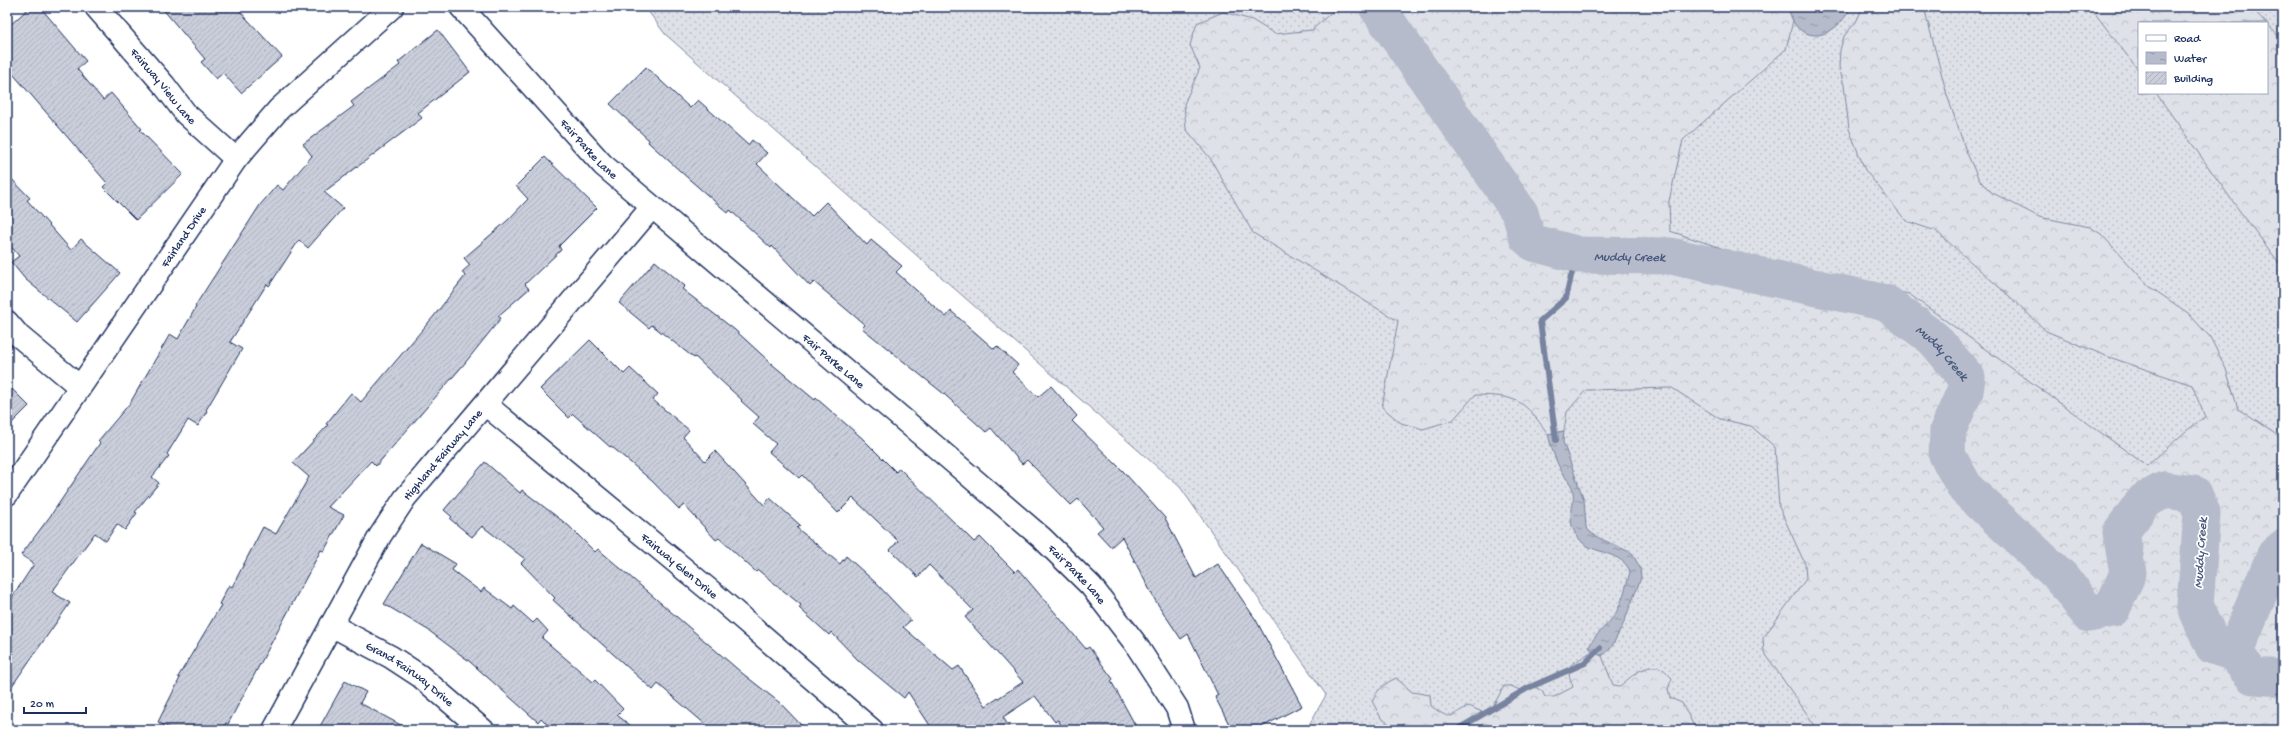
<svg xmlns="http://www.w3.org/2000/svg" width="2290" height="737" font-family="'Gochi Hand',sans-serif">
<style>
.grass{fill:url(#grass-dots);stroke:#7c88a2;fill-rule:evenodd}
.forest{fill:url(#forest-crowns);stroke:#7c88a2}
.water{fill:url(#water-ripples);stroke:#77839f}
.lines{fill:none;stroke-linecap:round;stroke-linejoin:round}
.stream{stroke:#77839f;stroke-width:6}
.river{stroke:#b5bbca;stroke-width:37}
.building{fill:url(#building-hatch);stroke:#1b2f5e}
.minor-casing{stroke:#1b2f5e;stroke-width:25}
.minor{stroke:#fff;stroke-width:22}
.labels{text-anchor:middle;stroke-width:3.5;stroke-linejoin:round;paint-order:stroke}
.street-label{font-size:12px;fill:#1b2f5e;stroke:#fff}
.water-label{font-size:13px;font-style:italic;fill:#49597e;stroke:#fff}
</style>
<defs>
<pattern id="grass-dots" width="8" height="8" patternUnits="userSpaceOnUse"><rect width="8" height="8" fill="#dee1e7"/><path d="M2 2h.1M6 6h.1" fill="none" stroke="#bec1c9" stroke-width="1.8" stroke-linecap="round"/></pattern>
<pattern id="forest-crowns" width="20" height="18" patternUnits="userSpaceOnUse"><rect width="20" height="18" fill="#dee1e7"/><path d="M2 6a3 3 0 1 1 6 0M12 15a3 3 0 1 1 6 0" fill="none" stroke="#bec1c9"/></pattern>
<pattern id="water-ripples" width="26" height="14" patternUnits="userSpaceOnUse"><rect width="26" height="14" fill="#b5bbca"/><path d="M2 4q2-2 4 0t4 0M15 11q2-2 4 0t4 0" fill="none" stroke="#9298a7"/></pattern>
<pattern id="building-hatch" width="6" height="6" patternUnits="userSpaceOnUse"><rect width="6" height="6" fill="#caceda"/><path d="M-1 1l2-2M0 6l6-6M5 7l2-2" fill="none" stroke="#adb1be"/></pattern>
</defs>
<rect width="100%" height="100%" fill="#fff"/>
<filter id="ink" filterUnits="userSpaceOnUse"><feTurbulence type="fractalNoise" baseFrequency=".025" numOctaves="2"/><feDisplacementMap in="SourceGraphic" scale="8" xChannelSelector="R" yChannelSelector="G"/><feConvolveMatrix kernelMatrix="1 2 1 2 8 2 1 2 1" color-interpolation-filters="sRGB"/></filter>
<g filter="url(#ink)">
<path class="grass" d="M 645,7 L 2283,7 L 2283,730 L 1306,730 L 1326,695 L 1180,487 L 665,34 ZM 2139,23 L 2267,23 L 2267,93 L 2139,93 Z"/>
<path class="forest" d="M 1337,7 L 1673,7 L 1703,9 L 1709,7 L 1788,7 L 1793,21 L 1786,49 L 1683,140 L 1669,201 L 1670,231 L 1769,264 L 1909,294 L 2147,466 L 2186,431 L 2205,417 L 2192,385 L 2106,356 L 2046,331 L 2017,303 L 1936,231 L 1906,221 L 1865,170 L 1849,129 L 1844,85 L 1839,67 L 1840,50 L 1844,36 L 1856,22 L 1863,7 L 1921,7 L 1925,11 L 1947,95 L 1966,151 L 1979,180 L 1991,192 L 2039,217 L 2090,227 L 2101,234 L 2150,287 L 2188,313 L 2210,337 L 2226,369 L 2238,409 L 2283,439 L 2283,730 L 1818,730 L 1764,652 L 1763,638 L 1806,579 L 1805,564 L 1779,507 L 1775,447 L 1751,426 L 1720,419 L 1672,388 L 1586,390 L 1567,412 L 1564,431 L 1548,434 C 1523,399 1518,396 1475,395 L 1453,420 L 1423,429 L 1401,423 L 1382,407 L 1398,321 L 1253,233 L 1210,158 L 1186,129 L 1184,104 L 1200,68 L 1190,45 L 1197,23 L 1223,12 L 1252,20 L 1275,34 L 1312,30 Z
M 2090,7 L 2251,7 L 2266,23 L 2139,23 L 2139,71 Z
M 2267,24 L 2283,41 L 2283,268 L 2236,206 L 2156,93 L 2267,93 Z
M 1592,651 L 1602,656 L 1613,685 L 1620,686 C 1631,677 1646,661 1663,669 C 1666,671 1669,676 1672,678 L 1668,689 L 1670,698 L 1682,703 L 1696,730 L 1398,730 L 1381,718 L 1372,701 C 1377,690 1385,683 1396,678 L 1412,692 L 1430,695 L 1431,706 C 1453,722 1448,716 1469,706 L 1482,712 L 1491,710 L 1504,686 L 1511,686 L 1524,692 L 1535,687 L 1542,691 L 1545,697 L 1554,697 L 1573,687 L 1569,675 L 1571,665 Z"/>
<path class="water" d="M 1788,7 L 1851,7 C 1842,26 1820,45 1799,29 C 1793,24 1790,14 1788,7 Z
M 1564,431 L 1563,442 L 1584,500 L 1586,527 L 1590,532 L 1599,538 L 1632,553 L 1640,568 L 1641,578 L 1622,627 L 1611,648 L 1602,656 L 1592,651 L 1589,647 C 1594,635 1606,627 1614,616 C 1622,604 1626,586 1630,572 C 1624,552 1592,553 1582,542 C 1561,520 1578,508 1572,487 C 1570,483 1566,478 1563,474 C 1556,462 1551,448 1548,434 Z"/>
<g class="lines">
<path class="stream" d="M 1556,440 L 1540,321 L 1566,298 L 1571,276 L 1579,255
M 1456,730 L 1528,688 L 1585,663 L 1600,648"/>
<g class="river">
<path id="s1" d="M 1377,7 L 1520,213 L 1527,237 L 1534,243 L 1579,255 L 1671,256 L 1886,303 L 1934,339 L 1967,378 L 1965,391 L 1948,430 L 1947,455 L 1966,489 L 2061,577 L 2089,614 L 2112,609 L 2128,573 L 2121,532 L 2144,501 L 2164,490 L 2194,494 L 2202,513 L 2195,605 L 2213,646 L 2234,653 L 2253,676 L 2283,678"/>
<path d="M 2234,653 L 2275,555 L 2283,548"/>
</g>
</g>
<path class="building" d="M 30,7 L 40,7 L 86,61 L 77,69 L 103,100 L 111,93 L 142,129 L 140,130 L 183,174 L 136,220 L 103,187 L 107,183 L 7,67 L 7,28 Z
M 161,7 L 236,7 L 282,57 L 241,93 L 223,73 L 216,79 L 201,62 L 205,59 Z
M 438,30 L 470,72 L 418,113 L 422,118 L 324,192 L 343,208 L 308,248 L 299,240 L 269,286 L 267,284 L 230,342 L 242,349 L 206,410 L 207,411 L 198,426 L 188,420 L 167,454 L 169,456 L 152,477 L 159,483 L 135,512 L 137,513 L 125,530 L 117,524 L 106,541 L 95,533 L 52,592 L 70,603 L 7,693 L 7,605 L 34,564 L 21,555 L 51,515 L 100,443 L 98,441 L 130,403 L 170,334 L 178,339 L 196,307 L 195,306 L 260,205 L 277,185 L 283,190 L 312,156 L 303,144 L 354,106 L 351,102 L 400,65 L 398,62 Z
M 646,67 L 690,108 L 698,100 L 748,145 L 752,140 L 767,153 L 757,164 L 812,216 L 826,202 L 867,245 L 871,240 L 902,266 L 896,272 L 946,317 L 951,311 L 994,349 L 997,346 L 1018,365 L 1012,372 L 1038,397 L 1051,386 L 1077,416 L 1072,421 L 1123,471 L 1165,518 L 1196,578 L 1218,564 L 1256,620 L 1302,706 L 1256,730 L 1232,730 L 1215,697 L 1218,695 L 1188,634 L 1181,639 L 1155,600 L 1122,537 L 1111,547 L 1097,532 L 1103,527 L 1078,499 L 1071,505 L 1027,460 L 1022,464 L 991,428 L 986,432 L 944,394 L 862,328 L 865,325 L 814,282 L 810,286 L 772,246 L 771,248 L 730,210 L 728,213 L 690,180 L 648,142 L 649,140 L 610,104 Z
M 545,157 L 597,208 L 559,246 L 561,250 L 525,284 L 529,289 L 498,316 L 501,318 L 465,363 L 376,466 L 371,461 L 328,507 L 344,515 L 324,551 L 321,550 L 228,724 L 226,723 L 223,730 L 173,730 L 158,722 L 180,678 L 178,677 L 221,605 L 219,604 L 229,585 L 232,587 L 263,527 L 276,534 L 309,477 L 293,463 L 328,425 L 326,424 L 351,393 L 361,402 L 434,316 L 465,276 L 462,272 L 470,265 L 464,258 L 508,220 L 528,199 L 516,186 Z
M 7,174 L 30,198 L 27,200 L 71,250 L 81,239 L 120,273 L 77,322 L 25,279 L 11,262 L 19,256 L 7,242 Z
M 655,261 L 685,286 L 682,289 L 735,330 L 773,365 L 815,400 L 816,398 L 862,438 L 896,472 L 899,468 L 974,542 L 980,537 L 1015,572 L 1018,569 L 1086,649 L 1089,647 L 1113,679 L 1111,681 L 1138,730 L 1064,730 L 1058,720 L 1055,722 L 1035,696 L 1003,717 L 1011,730 L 933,730 L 908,692 L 904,698 L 858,660 L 831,632 L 829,635 L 799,608 L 801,605 L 758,570 L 756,572 L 719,538 L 716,540 L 684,505 L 679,509 L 652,481 L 611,446 L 610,447 L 573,414 L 569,418 L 540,389 L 590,340 L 624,374 L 630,368 L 658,394 L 653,400 L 689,430 L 683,437 L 705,461 L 715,451 L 764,505 L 770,498 L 800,525 L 797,528 L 840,564 L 846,556 L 876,583 L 911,620 L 903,627 L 953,670 L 959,666 L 986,706 L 1023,682 L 965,617 L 973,610 L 929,565 L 918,577 L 890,550 L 898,541 L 853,498 L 838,513 L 802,475 L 799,478 L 769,452 L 776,444 L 753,424 L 759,417 L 741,401 L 742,400 L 695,357 L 694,358 L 652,325 L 649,328 L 619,303 Z
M 7,384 L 29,406 L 7,428 Z
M 485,462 L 520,493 L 522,490 L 569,526 L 595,552 L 598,549 L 742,673 L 780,703 L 806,730 L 712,730 L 658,684 L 653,690 L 553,600 L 555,598 L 521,563 L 525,559 L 482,526 L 472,537 L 450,519 L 452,517 L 444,510 Z
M 421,543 L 456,564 L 452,570 L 481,592 L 484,588 L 512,609 L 514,606 L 533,623 L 537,619 L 548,631 L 542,638 L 593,682 L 595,680 L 623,709 L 617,715 L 636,730 L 553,730 L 541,718 L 538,722 L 469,661 L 428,630 L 384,604 Z
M 345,681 L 366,692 L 360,703 L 410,730 L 318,730 Z"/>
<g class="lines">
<defs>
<g id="minor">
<path id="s2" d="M 96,7 L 164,85 L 186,114 L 236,159"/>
<path id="s3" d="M 461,7 L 603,165 L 937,448 L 1042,538 L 1091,586 L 1135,643 L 1177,708 L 1184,730"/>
<path d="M 7,322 L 19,336 L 80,387"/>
<path id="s4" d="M 485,404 L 713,593 L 872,730"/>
<path id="s5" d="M 7,494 L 236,159 L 279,109 L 392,7"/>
<path id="s6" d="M 331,625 L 391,657 L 420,676 L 483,730"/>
<path id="s7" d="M 274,730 L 380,536 L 405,498 L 652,207"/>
</g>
</defs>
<use href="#minor" class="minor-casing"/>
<use href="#minor" class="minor"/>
</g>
</g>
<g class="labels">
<g class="street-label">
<text dy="4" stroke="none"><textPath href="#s2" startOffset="104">Fairway View Lane</textPath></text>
<text dy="4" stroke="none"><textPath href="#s3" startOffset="191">Fair Parke Lane</textPath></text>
<text dy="4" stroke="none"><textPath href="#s5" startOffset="312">Fairland Drive</textPath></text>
<text dy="4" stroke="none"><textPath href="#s3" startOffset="515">Fair Parke Lane</textPath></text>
<text dy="4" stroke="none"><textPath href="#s7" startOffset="324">Highland Fairway Lane</textPath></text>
<text dy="4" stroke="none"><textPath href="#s4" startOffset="253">Fairway Glen Drive</textPath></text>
<text dy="4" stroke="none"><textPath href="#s3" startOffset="839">Fair Parke Lane</textPath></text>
<text dy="4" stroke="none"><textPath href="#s6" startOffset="93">Grand Fairway Drive</textPath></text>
</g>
<g class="water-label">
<text dy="5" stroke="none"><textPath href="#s1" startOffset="382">Muddy Creek</textPath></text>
<text dy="5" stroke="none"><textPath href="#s1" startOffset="719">Muddy Creek</textPath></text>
<text transform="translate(2199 553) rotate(-86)" y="5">Muddy Creek</text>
</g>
</g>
<rect width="2290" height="737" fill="none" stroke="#fff" stroke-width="24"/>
<rect x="12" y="12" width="2266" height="713" fill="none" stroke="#1b2f5e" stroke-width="1.5" filter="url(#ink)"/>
<rect x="2138" y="22" width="130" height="72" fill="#ffffff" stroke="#a4acbf"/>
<rect x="2146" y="35" width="20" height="6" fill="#ffffff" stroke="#a4acbf"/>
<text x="2174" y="42" font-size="12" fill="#1b2f5e">Road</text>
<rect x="2146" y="52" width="20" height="12" fill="url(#water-ripples)" stroke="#a4acbf"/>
<text x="2174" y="62" font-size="12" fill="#1b2f5e">Water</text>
<rect x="2146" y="72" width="20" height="12" fill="url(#building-hatch)" stroke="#a4acbf"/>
<text x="2174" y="82" font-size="12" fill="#1b2f5e">Building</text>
<path d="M24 707v6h62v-6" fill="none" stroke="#1b2f5e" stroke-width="2"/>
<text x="30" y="707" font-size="12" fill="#1b2f5e" stroke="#ffffff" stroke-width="3" paint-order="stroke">20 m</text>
</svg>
